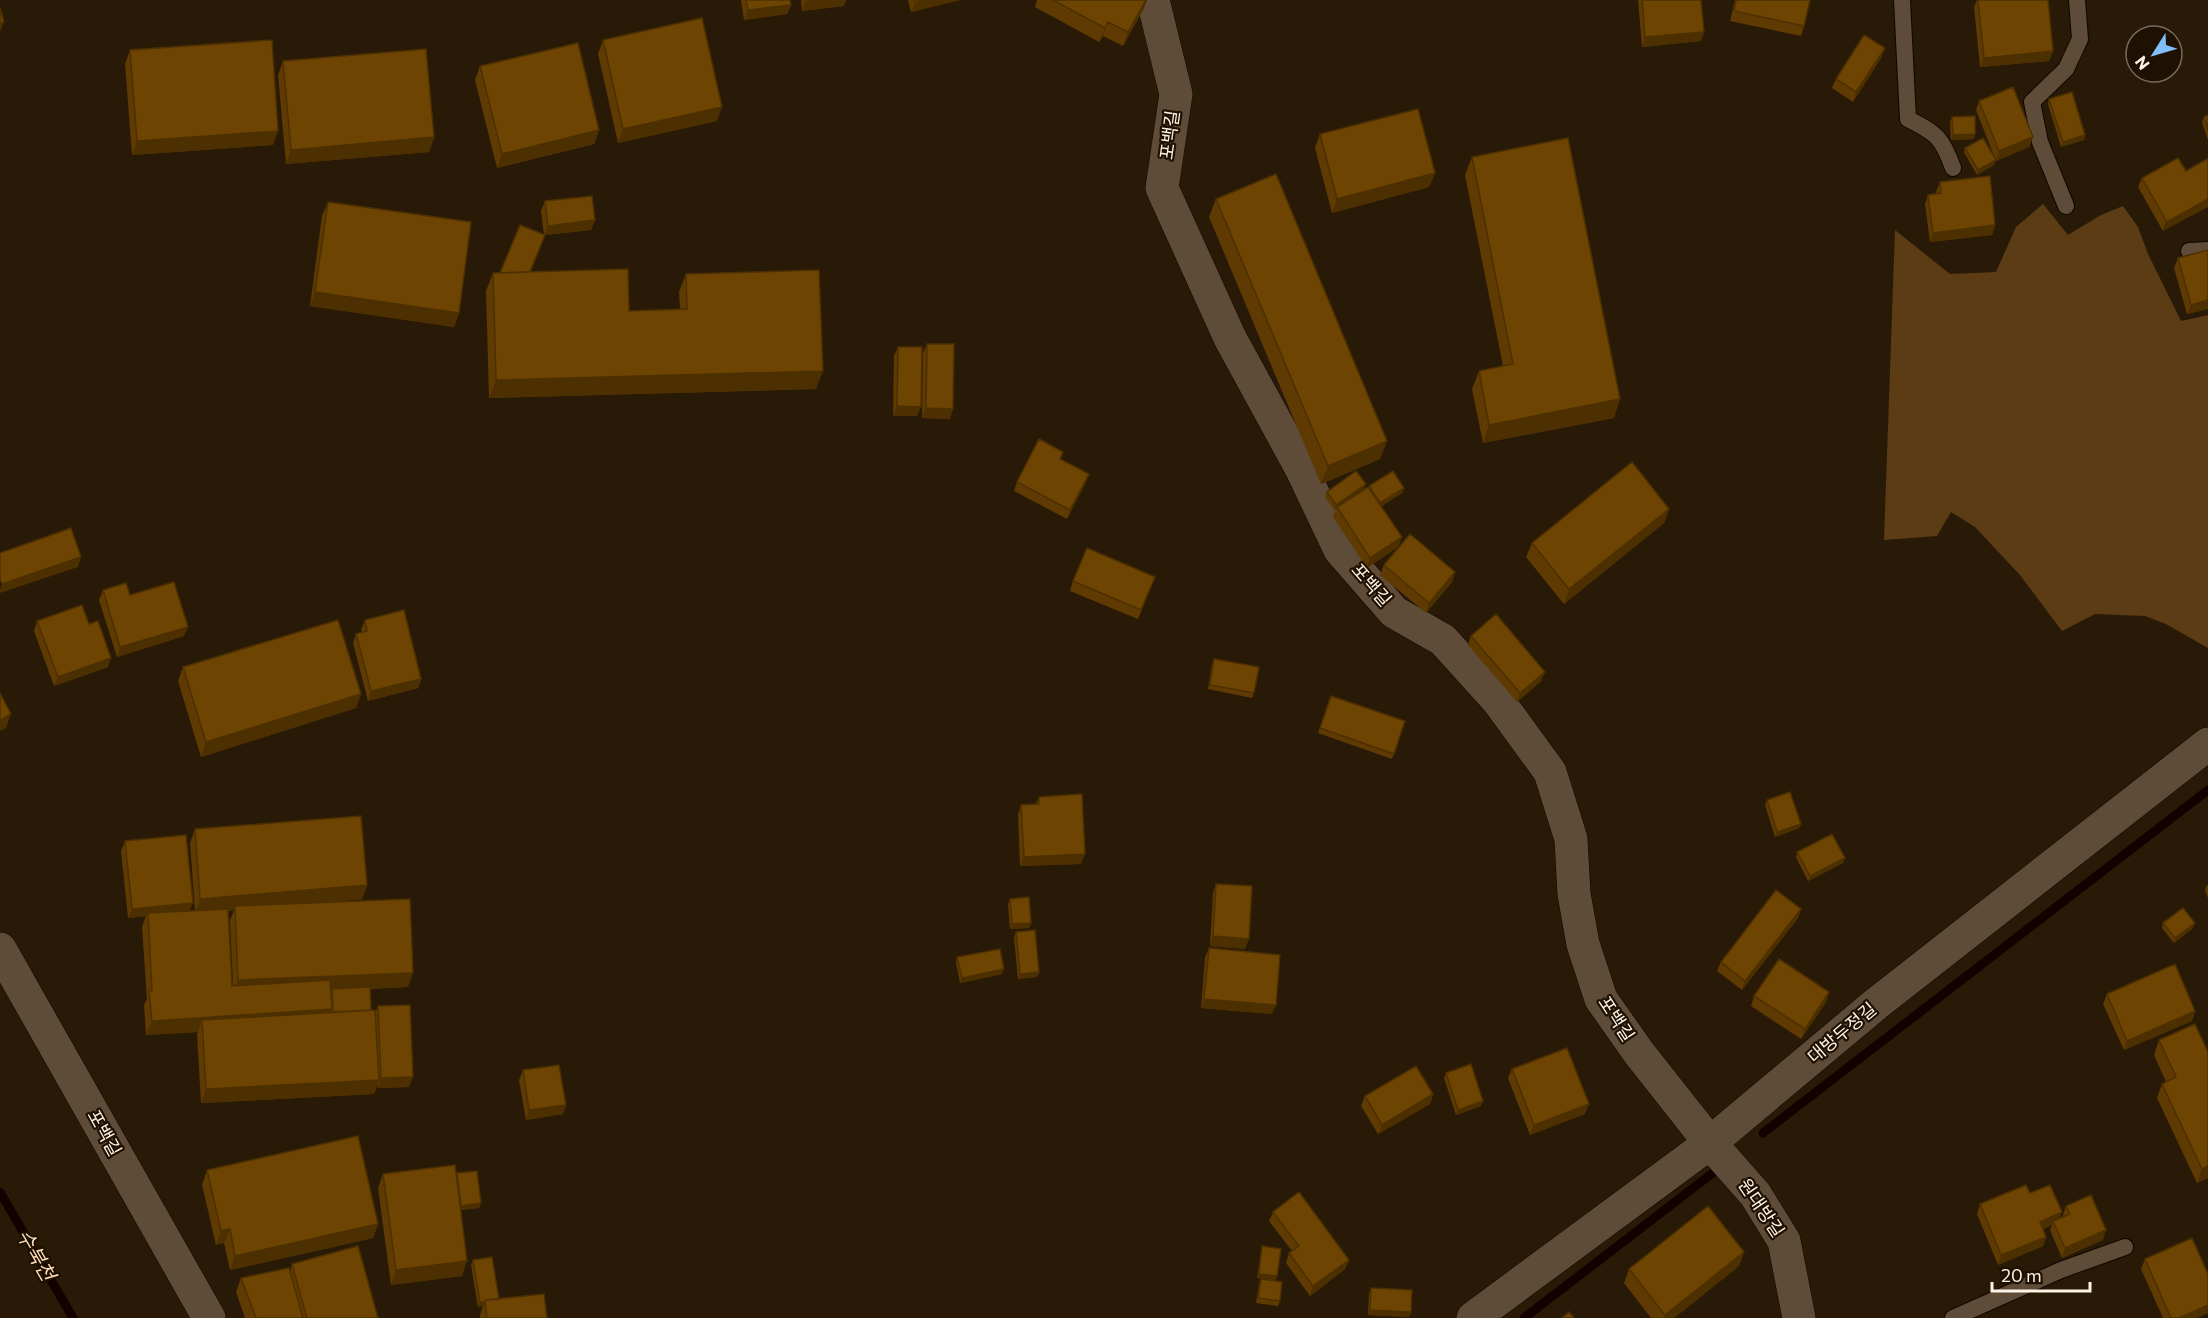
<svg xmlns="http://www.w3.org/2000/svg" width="2208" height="1318" font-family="Commissioner,'Noto Sans KR',sans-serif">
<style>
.forest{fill:#5b3c15}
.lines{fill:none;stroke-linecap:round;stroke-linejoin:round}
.stream{stroke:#150000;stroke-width:9}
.service-casing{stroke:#110500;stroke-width:18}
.minor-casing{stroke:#110500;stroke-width:34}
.service{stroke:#5e4c38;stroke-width:16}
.minor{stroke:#5e4c38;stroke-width:33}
.wall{fill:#5f3a02;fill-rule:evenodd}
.shaded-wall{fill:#4d3001}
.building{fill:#6e4402;stroke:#4d3001;stroke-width:1.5}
.labels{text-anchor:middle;stroke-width:4.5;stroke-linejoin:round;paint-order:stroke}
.street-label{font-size:18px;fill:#fef3e7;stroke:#1f1101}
.water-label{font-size:20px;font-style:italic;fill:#fcdcb9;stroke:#1f1101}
</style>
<rect width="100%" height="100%" fill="#291a07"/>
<path class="forest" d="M 2043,204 L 2068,235 L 2101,215 L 2123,206 L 2138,227 L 2148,254 L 2181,321 L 2208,315 L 2208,648 L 2166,624 L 2145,616 L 2095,614 L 2062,631 L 2020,575 L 1975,527 L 1951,512 L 1937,536 L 1884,540 L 1895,230 L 1950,274 L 1996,272 L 2016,227 Z"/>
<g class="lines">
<path class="stream" d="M 1763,1133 L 2208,790
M 0,1192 L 73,1318
M 1524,1318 L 1714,1172"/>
<defs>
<path id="service" d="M 1902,0 L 1908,119 C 1936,133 1942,137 1953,168
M 2066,206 L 2040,142 L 2032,102 L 2066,69 L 2080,39 L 2077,0
M 2189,251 L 2208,250
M 1953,1318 L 2061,1270 L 2125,1247"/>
<path id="minor" d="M 1153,0 L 1176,94 L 1162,188 L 1230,338 L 1301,468 L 1340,550 L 1394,612 L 1443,640 L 1499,702 L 1550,772 L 1571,839 L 1574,894 L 1583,944 L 1601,999 L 1639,1053 L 1710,1143 L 1755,1194 L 1784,1241 L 1799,1318
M 0,949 L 209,1318
M 1473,1318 L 1710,1143 L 1876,1004 L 2208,744"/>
</defs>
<use href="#service" class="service-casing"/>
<use href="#minor" class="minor-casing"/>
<use href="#service" class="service"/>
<use href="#minor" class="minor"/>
</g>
<path class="wall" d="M 741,0 L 790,0 L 791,5 L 787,14 L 744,20 Z
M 801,0 L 846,0 L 844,6 L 802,11 Z
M 908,0 L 960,0 L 911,12 Z
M 1037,0 L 1147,0 L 1144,8 L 1123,46 L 1103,36 L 1099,42 L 1035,7 Z
M 1638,0 L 1701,0 L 1704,32 L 1701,41 L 1642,47 Z
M 1735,0 L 1810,0 L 1804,26 L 1801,36 L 1730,21 Z
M 1977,0 L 2048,0 L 2053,51 L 2049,61 L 1980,67 L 1974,7 Z
M 603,40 L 717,121 L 618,143 L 598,54 Z
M 1885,48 L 1881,58 L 1853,102 L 1832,88 L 1836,79 Z
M 130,50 L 273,145 L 132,155 L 125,64 Z
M 283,61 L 434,137 L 429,152 L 286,164 L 278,75 Z
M 480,66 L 599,130 L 594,144 L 497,168 L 475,80 Z
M 2049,99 L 2085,135 L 2084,140 L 2061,147 L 2048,104 Z
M 1979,101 L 2033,137 L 2029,147 L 1996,161 L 1976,110 Z
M 2208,115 L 2208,140 L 2202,122 L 2204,117 Z
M 1952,117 L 1974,139 L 1951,140 L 1950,122 Z
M 1320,134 L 1435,173 L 1429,187 L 1332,213 L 1315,148 Z
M 1965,148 L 1994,165 L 1977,175 L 1964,152 Z
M 1472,157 L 1614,418 L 1483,443 L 1472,389 L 1479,371 L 1503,366 L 1465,175 Z
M 2186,171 L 2163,231 L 2138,187 L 2142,178 Z
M 1940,182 L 1995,225 L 1992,235 L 1930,242 L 1925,204 L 1928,195 L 1936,194 L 1936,192 Z
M 1216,199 L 1380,459 L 1321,484 L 1209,217 Z
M 545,201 L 595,220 L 591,230 L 545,235 L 530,272 L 629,311 L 680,309 L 679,292 L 686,274 L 816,389 L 489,398 L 486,291 L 493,273 L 500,273 L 544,235 L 541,211 Z
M 328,202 L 459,313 L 454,327 L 310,306 L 322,216 Z
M 2208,250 L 2208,309 L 2187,314 L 2174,268 L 2178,258 Z
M 927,344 L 950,419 L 922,418 L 923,353 Z
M 898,347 L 917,416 L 893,416 L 894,356 Z
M 1089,474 L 1085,484 L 1067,519 L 1014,491 L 1017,482 Z
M 1369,486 L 1404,488 L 1402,493 L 1381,506 L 1402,537 L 1398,547 L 1367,568 L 1333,517 L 1336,508 L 1334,510 L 1325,497 L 1327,492 L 1364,489 L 1352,497 L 1369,487 Z
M 1669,509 L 1664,523 L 1564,604 L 1526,557 L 1532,543 Z
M 1384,565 L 1455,572 L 1452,582 L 1426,613 L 1380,575 Z
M 1073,581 L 1151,587 L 1138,619 L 1070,591 Z
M 103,590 L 130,595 L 184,636 L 117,657 L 99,600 Z
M 365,620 L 421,679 L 418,688 L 368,701 L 353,643 L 356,634 L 362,632 L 361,630 Z
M 37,621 L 89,624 L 108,667 L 54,686 L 34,631 Z
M 1471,636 L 1541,681 L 1517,702 L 1468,645 Z
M 1214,659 L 1254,693 L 1252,698 L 1208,689 L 1212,664 Z
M 183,667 L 361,694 L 356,708 L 201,757 L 178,681 Z
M 1331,696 L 1405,721 L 1392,759 L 1318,733 Z
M 1039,797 L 1081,864 L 1020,866 L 1018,815 L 1021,805 L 1036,804 Z
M 1767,800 L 1799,828 L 1775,837 L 1765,805 Z
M 195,829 L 367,885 L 362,899 L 324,903 L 408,987 L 370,989 L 371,1010 L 375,1013 L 378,1006 L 409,1087 L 378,1088 L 378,1085 L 374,1094 L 201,1103 L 197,1034 L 198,1032 L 146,1035 L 144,1005 L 147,999 L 142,927 L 146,916 L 128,918 L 121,851 L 125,841 L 190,911 L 195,911 L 190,843 ZM 234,910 L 230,920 L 233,986 L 232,986 L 228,911 Z
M 1797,852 L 1843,863 L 1808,881 L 1796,857 Z
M 1216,884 L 1245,949 L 1210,946 L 1213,893 Z
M 2208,885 L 2208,898 L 2205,891 L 2206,886 Z
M 1010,899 L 1031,923 L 1029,928 L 1010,929 L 1008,904 Z
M 1801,909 L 1798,918 L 1742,990 L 1717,971 L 1721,962 Z
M 2163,923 L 2193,928 L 2174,943 L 2162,928 Z
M 1016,932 L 1039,972 L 1037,977 L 1018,979 L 1014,937 Z
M 1209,948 L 1272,1014 L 1201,1008 L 1205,958 Z
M 957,957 L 1002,974 L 960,983 L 956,962 Z
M 1829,992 L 1826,1002 L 1801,1039 L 1751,1006 L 1754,996 Z
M 2107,994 L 2195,1011 L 2192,1021 L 2124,1050 L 2103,1004 Z
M 2195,1024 L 2208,1178 L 2197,1183 L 2157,1098 L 2162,1084 L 2166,1082 L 2154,1055 L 2159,1040 Z
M 1512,1069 L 1585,1114 L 1530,1135 L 1508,1078 Z
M 523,1070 L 566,1105 L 563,1114 L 526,1120 L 519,1080 Z
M 1446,1073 L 1481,1106 L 1456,1115 L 1444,1078 Z
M 1433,1094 L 1430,1104 L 1378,1134 L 1361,1106 L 1365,1096 Z
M 207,1170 L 378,1224 L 373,1238 L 230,1270 L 224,1243 L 216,1245 L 202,1185 Z
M 457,1173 L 481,1203 L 479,1208 L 461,1210 L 462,1276 L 391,1285 L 378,1188 L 383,1174 L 456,1176 Z
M 2030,1193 L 2060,1218 L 2063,1217 L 2063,1215 L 2066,1206 L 2103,1240 L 2062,1258 L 2050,1230 L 2052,1225 L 2043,1229 L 2046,1237 L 2043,1246 L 1998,1265 L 1977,1214 L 1980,1204 Z
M 1273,1212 L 1349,1260 L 1345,1269 L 1310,1296 L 1286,1263 L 1289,1253 L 1292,1251 L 1269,1221 Z
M 1262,1246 L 1276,1281 L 1280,1301 L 1278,1306 L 1256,1303 L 1259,1284 L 1261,1279 L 1257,1278 L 1261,1251 Z
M 1744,1252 L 1739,1266 L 1674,1318 L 1651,1318 L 1624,1283 L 1629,1269 Z
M 2145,1259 L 2208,1274 L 2208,1313 L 2197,1318 L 2163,1318 L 2141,1269 Z
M 473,1260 L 499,1299 L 547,1318 L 480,1318 L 480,1315 L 483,1306 L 478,1307 L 471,1265 Z
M 292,1264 L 378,1318 L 245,1318 L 236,1292 L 241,1278 L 290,1272 Z
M 1371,1288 L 1411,1312 L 1409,1317 L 1368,1315 L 1369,1293 Z"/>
<path class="shaded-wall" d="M 814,0 L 846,0 L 844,6 L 802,11 L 805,1 Z
M 925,0 L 960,0 L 911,12 L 915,3 Z
M 1146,0 L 1147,0 L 1144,8 L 1123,46 L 1128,32 Z
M 791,5 L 787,14 L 744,20 L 748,10 Z
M 4,22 L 0,32 L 0,23 Z
M 1108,22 L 1103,36 L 1099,42 L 1105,28 Z
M 1704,32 L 1701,41 L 1642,47 L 1645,37 Z
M 1885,48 L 1881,58 L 1853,102 L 1856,92 Z
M 2053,51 L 2049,61 L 1980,67 L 1984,58 Z
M 722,107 L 717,121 L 618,143 L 623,129 Z
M 599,130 L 594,144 L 497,168 L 502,154 Z
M 278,131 L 273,145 L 132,155 L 137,141 Z
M 1975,134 L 1974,139 L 1951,140 L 1953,135 Z
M 2085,135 L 2084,140 L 2061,147 L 2063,142 Z
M 434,137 L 429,152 L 286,164 L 291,150 Z
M 2033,137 L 2029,147 L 1996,161 L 1999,151 Z
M 1996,160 L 1994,165 L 1977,175 L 1978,170 Z
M 1435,173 L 1429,187 L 1332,213 L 1337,199 Z
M 2208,199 L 2208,207 L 2163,231 L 2167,222 Z
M 595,220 L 591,230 L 544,235 L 548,226 Z
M 1995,225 L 1992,235 L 1930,242 L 1933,233 Z
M 315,292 L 459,313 L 454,327 L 310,306 Z
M 2208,300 L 2208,309 L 2187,314 L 2191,305 Z
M 823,371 L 816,389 L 489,398 L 496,380 Z
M 1620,399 L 1614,418 L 1483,443 L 1489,425 Z
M 897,406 L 921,407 L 917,416 L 893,416 Z
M 926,408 L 953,409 L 950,419 L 922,418 Z
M 1387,441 L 1380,459 L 1321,484 L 1328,466 Z
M 1089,474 L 1085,484 L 1067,519 L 1070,510 Z
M 1366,484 L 1364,489 L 1334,510 L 1336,505 Z
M 1404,488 L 1402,493 L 1379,508 L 1380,503 Z
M 1669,509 L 1664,523 L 1564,604 L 1569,589 Z
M 1402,537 L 1398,547 L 1367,568 L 1370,558 Z
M 81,557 L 78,567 L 0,593 L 0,589 L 2,584 Z
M 1455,572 L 1452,582 L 1426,613 L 1429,603 Z
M 188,627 L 184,636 L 117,657 L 120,647 Z
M 111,658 L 108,667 L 54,686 L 58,677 Z
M 1545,672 L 1541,681 L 1517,702 L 1520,693 Z
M 421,679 L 418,688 L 368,701 L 371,691 Z
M 361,694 L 356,708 L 201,757 L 206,742 Z
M 11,714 L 6,728 L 0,731 L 0,720 Z
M 1801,824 L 1799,828 L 1775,837 L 1777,832 Z
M 1085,854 L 1081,864 L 1020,866 L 1024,857 Z
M 1845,858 L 1843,863 L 1808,881 L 1810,876 Z
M 367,885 L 362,899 L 235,910 L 235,906 L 234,910 L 195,913 L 200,899 Z
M 193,903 L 189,913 L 148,913 L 146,916 L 128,918 L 132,909 Z
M 1801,909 L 1798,918 L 1742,990 L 1745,981 Z
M 1031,923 L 1029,928 L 1010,929 L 1012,924 Z
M 2195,923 L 2193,928 L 2174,943 L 2175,938 Z
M 1213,936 L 1249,939 L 1245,949 L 1210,946 Z
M 1004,969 L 1002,974 L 960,983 L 962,978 Z
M 1039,972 L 1037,977 L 1018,979 L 1020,974 Z
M 413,973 L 408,987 L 233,994 L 238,980 Z
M 1829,992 L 1826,1002 L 1801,1039 L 1805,1029 Z
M 1204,999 L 1276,1005 L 1272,1014 L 1201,1008 Z
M 332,1009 L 327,1023 L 202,1020 L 198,1032 L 146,1035 L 152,1021 Z
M 2195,1011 L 2192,1021 L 2124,1050 L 2127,1041 Z
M 413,1077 L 409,1087 L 378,1088 L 381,1078 Z
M 379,1080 L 374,1094 L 201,1103 L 206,1089 Z
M 1433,1094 L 1430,1104 L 1378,1134 L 1382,1125 Z
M 1483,1101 L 1481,1106 L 1456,1115 L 1458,1110 Z
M 1589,1104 L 1585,1114 L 1530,1135 L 1534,1125 Z
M 566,1105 L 563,1114 L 526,1120 L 529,1110 Z
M 2208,1166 L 2208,1178 L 2197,1183 L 2202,1169 Z
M 481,1203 L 479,1208 L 459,1210 L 461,1206 Z
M 2062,1212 L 2058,1222 L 2053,1221 L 2052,1225 L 2036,1231 L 2040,1222 Z
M 378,1224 L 373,1238 L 230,1270 L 235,1256 Z
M 230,1229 L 224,1243 L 216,1245 L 221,1231 Z
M 2106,1230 L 2103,1240 L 2062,1258 L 2065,1248 Z
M 2046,1237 L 2043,1246 L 1998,1265 L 2001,1255 Z
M 1744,1252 L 1739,1266 L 1674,1318 L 1664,1318 L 1665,1315 Z
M 1349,1260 L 1345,1269 L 1310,1296 L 1313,1286 Z
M 467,1261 L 462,1276 L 391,1285 L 396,1270 Z
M 1259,1274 L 1277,1276 L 1276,1281 L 1257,1278 Z
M 480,1302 L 485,1302 L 483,1306 L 478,1307 Z
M 2208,1305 L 2208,1313 L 2197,1318 L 2179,1318 Z
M 1370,1310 L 1411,1312 L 1409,1317 L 1368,1315 Z"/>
<path class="building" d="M 746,0 L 790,0 L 791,5 L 748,10 Z
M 914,0 L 925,0 L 915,3 Z
M 1053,0 L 1146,0 L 1128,32 L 1108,22 L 1105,28 Z
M 1642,0 L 1701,0 L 1704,32 L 1645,37 Z
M 1736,0 L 1810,0 L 1804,26 L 1734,11 Z
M 1978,0 L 2048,0 L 2053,51 L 1984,58 Z
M 0,8 L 4,22 L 0,23 Z
M 702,18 L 722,107 L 623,129 L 603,40 Z
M 1864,35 L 1885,48 L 1856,92 L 1836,79 Z
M 272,40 L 278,131 L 137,141 L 130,50 Z
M 578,43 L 599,130 L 502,154 L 480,66 Z
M 426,49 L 434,137 L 291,150 L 283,61 Z
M 2013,87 L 2033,137 L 1999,151 L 1979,101 Z
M 2072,92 L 2085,135 L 2063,142 L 2049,99 Z
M 1418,109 L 1435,173 L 1337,199 L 1320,134 Z
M 2208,115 L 2208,130 L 2204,117 Z
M 1975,116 L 1975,134 L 1953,135 L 1952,117 Z
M 1568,138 L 1620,399 L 1489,425 L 1479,371 L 1513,364 L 1472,157 Z
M 1983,138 L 1996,160 L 1978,170 L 1965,148 Z
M 2178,158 L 2186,171 L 2207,159 L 2208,160 L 2208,199 L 2167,222 L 2142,178 Z
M 1276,174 L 1387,441 L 1328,466 L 1216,199 Z
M 1990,176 L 1995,225 L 1933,233 L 1928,195 L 1941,193 L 1940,182 Z
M 592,196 L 595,220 L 548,226 L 545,201 Z
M 328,202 L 471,222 L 459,313 L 315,292 Z
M 520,225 L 545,235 L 530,272 L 500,273 Z
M 2208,250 L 2208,300 L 2191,305 L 2178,258 Z
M 628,269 L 629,311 L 687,309 L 686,274 L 819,270 L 823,371 L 496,380 L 493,273 Z
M 927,344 L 954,344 L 953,409 L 926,408 Z
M 898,347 L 922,347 L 921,407 L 897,406 Z
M 1039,439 L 1063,452 L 1060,459 L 1089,474 L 1070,510 L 1017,482 Z
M 1632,462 L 1669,509 L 1569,589 L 1532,543 Z
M 1356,471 L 1366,484 L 1336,505 L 1327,492 Z
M 1393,471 L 1404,488 L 1380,503 L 1369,486 Z
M 1368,487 L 1402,537 L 1370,558 L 1337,507 Z
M 71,528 L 81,557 L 2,584 L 0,579 L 0,553 Z
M 1410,534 L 1455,572 L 1429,603 L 1384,565 Z
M 1087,548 L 1155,577 L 1141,610 L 1073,581 Z
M 174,582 L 188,627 L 120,647 L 103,590 L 126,583 L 130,595 Z
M 82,605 L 89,624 L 98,621 L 111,658 L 58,677 L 37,621 Z
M 404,610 L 421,679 L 371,691 L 356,634 L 367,631 L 365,620 Z
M 1496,614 L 1545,672 L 1520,693 L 1471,636 Z
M 338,620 L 361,694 L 206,742 L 183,667 Z
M 1214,659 L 1259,667 L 1254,693 L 1210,685 Z
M 0,693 L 11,714 L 0,720 Z
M 1331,696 L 1405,721 L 1394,754 L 1320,728 Z
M 1790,792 L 1801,824 L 1777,832 L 1767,800 Z
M 1082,794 L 1085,854 L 1024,857 L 1021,805 L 1039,804 L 1039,797 Z
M 361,816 L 367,885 L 200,899 L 195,829 Z
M 1832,834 L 1845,858 L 1810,876 L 1797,852 Z
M 186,835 L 193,903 L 132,909 L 125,841 Z
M 1216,884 L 1252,886 L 1249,939 L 1213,936 Z
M 1776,890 L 1801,909 L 1745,981 L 1721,962 Z
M 1029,897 L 1031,923 L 1012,924 L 1010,899 Z
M 410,899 L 413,973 L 238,980 L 235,906 Z
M 2183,908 L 2195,923 L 2175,938 L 2163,923 Z
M 228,909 L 232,986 L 330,980 L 332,1009 L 152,1021 L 149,991 L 152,991 L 148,913 Z
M 1035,930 L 1039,972 L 1020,974 L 1016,932 Z
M 1209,948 L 1280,955 L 1276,1005 L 1204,999 Z
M 1000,949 L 1004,969 L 962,978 L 957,957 Z
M 1779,959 L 1829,992 L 1805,1029 L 1754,996 Z
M 2175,964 L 2195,1011 L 2127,1041 L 2107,994 Z
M 370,987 L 371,1010 L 333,1012 L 332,989 Z
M 410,1005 L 413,1077 L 381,1078 L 378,1006 Z
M 375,1010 L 379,1080 L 206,1089 L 202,1020 Z
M 2195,1024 L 2208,1052 L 2208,1166 L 2202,1169 L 2162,1084 L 2176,1077 L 2159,1040 Z
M 1567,1048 L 1589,1104 L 1534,1125 L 1512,1069 Z
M 1471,1064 L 1483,1101 L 1458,1110 L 1446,1073 Z
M 559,1065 L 566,1105 L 529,1110 L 523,1070 Z
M 1416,1066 L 1433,1094 L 1382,1125 L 1365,1096 Z
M 358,1136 L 378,1224 L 235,1256 L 230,1229 L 221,1231 L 207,1170 Z
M 455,1165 L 467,1261 L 396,1270 L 383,1174 Z
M 477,1171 L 481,1203 L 461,1206 L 457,1173 Z
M 2026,1185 L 2030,1193 L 2050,1185 L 2062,1212 L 2040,1222 L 2046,1237 L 2001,1255 L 1980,1204 Z
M 1299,1192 L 1349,1260 L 1313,1286 L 1289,1253 L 1299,1246 L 1273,1212 Z
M 2091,1195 L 2106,1230 L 2065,1248 L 2053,1221 L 2070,1214 L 2066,1206 Z
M 1708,1206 L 1744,1252 L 1665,1315 L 1629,1269 Z
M 2192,1238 L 2208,1274 L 2208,1305 L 2179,1318 L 2171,1318 L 2145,1259 Z
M 358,1246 L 378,1318 L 307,1318 L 292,1264 Z
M 1262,1246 L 1281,1249 L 1277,1276 L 1259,1274 Z
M 492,1257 L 499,1299 L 485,1300 L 485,1302 L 480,1302 L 473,1260 Z
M 289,1268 L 303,1318 L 256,1318 L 241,1278 Z
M 1261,1279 L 1282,1282 L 1280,1301 L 1258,1298 Z
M 1371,1288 L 1412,1290 L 1411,1312 L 1370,1310 Z
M 544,1294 L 547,1318 L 487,1318 L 485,1300 Z
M 1569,1312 L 1574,1318 L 1562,1318 Z"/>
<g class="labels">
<g class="street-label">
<text transform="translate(1170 135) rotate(-82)" y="6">포백길</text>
<text transform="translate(1371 585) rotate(49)" y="6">포백길</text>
<text transform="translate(1616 1019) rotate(57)" y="6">포백길</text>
<text transform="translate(1842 1033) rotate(-40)" y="6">대방두정길</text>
<text transform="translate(104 1133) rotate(61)" y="6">포백길</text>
<text transform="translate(1761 1208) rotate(56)" y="6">원대방길</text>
</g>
<g class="water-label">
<text transform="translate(36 1255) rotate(60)" y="7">수북천</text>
</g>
</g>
<g transform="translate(2154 54) rotate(233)"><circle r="28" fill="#1f1101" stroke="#786b5d" stroke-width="1.5"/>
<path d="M0-4.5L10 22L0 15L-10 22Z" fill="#80bdfa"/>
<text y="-9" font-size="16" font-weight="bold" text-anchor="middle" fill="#fef3e7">N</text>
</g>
<path d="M1992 1282v9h98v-9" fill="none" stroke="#fef3e7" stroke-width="3"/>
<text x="2001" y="1282" font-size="18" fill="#fef3e7" stroke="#1f1101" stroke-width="4.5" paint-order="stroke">20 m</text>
</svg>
